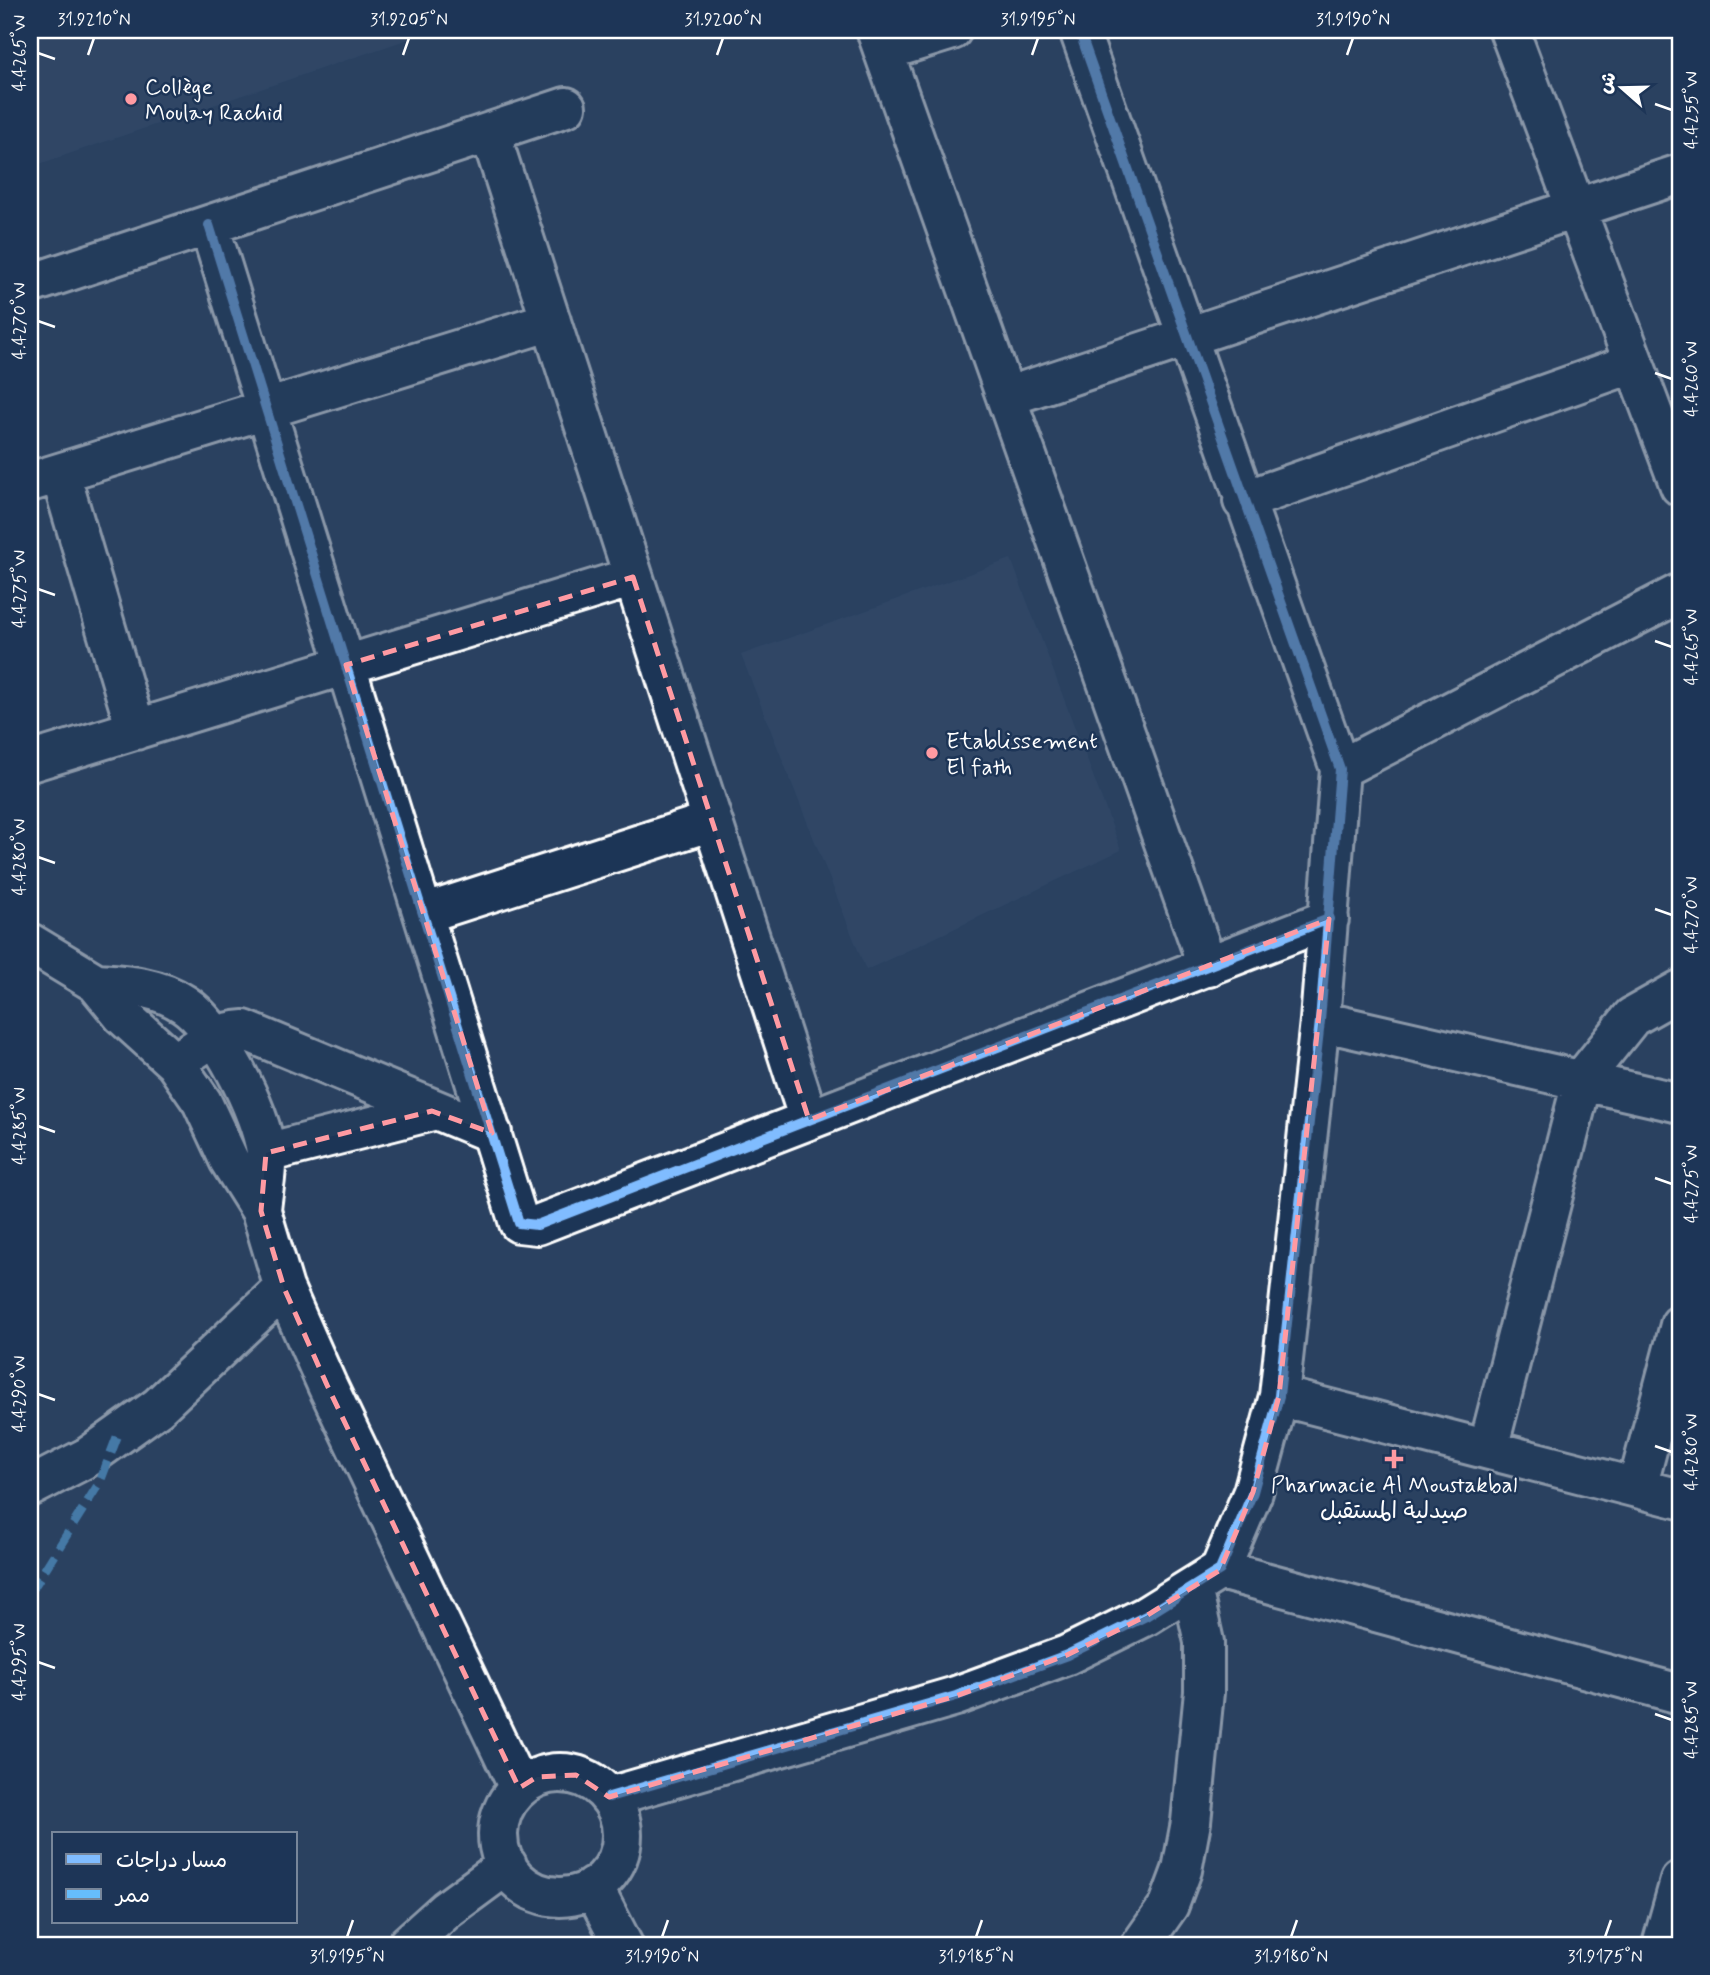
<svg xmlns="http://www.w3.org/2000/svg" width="1710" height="1975" font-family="Mynerve,'Playpen Sans Arabic',sans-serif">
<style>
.built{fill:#394e6c}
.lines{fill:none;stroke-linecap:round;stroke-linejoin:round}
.street-casing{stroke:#fff;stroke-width:44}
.street{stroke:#1d3557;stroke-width:38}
.quiet{stroke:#66bdfb;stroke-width:9;stroke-dasharray:18 9;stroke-linecap:butt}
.cycleway-casing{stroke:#1d3557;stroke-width:15}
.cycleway{stroke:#80bcff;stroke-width:10}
.marked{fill:none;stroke:#ff9aa2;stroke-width:5;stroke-dasharray:14 9;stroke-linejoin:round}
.ticks{fill:none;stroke:#fff;stroke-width:2.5}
.poi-dot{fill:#ff9aa2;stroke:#1d3557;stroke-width:2.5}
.labels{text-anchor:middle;stroke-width:5;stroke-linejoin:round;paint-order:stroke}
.poi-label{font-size:23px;fill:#fff;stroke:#1d3557;text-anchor:start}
.neatline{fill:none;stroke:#fff;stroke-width:2.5}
.ticks-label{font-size:18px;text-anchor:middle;fill:#fff}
</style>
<rect width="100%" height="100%" fill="#2a4161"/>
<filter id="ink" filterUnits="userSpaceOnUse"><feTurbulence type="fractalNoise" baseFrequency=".0143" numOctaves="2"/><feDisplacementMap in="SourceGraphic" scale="14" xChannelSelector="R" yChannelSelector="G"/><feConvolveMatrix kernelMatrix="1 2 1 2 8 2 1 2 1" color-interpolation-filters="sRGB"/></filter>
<g filter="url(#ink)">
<path class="built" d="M 30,30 L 435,30 L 30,167 Z
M 1011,559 L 1121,850 L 866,970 L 741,655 Z"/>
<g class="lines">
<defs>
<path id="street" d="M 876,30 L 1208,967
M 1509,30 L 1680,486
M 884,51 L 952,30
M 490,133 L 809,1120
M 209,225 L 519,1223 L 537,1225 L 1329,919
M 30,284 L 566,107
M 1006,397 L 1680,174
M 60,473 L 136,730
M 30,482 L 551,321
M 1243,501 L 1634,363
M 30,762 L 633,577
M 1340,769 L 1680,593
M 423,914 L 712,821
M 30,943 L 96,983 L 123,1016 L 175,1063 L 202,1102 L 229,1160 L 261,1211 L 284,1288 L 327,1385 L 519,1788
M 96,983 C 127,985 157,986 184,1004 C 218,1026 261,1112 266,1152 C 268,1171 262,1193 261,1211
M 1320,1021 L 1680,1103
M 175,1063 C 197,1048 217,1031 244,1030 L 492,1133
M 266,1153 L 432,1111
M 1279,1396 L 1680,1499
M 1488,1449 L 1583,1078 L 1632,1017 L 1680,990
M 30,1487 L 88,1457 L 158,1407 L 284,1288
M 1637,1488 L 1680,1325
M 1220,1570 L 1680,1694
M498 1835a62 62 0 1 1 124 0a62 62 0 1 1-124 0Z
M 609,1797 L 956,1696 L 1067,1655 L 1146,1616 L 1220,1570 L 1253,1492 L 1279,1396 L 1320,1021 L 1340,769 L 1079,30
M 593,1887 L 623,1945
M 407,1945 L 446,1910 L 507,1865
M 1141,1945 L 1169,1905 L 1182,1870 L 1191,1822 L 1204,1692 L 1204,1642 L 1192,1588
M 1662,1945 L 1680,1881"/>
</defs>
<use href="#street" class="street-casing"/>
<use href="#street" class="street"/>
<path class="quiet" d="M 30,1593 L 100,1482 L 117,1437"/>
<defs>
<path id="cycleway" d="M 209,225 L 519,1223 L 537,1225 L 1329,919
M 609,1797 L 956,1696 L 1067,1655 L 1146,1616 L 1220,1570 L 1253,1492 L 1279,1396 L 1320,1021 L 1340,769 L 1079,30"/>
</defs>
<use href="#cycleway" class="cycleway-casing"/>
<use href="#cycleway" class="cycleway"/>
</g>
</g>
<path d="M0 0H1710V1975H0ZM 633,577 L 809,1120 L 1329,919 L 1279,1396 L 1253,1492 L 1220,1570 L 1146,1616 L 1067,1655 L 956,1696 L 609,1797 L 576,1775 L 537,1777 L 519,1788 L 327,1385 L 284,1288 L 261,1211 L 266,1153 L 432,1111 L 492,1133 L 346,665 Z" fill="#2a4161" fill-opacity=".55" fill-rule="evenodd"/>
<path class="marked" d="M 633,577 L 809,1120 L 1329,919 L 1279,1396 L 1253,1492 L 1220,1570 L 1146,1616 L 1067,1655 L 956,1696 L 609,1797 L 576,1775 L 537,1777 L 519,1788 L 327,1385 L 284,1288 L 261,1211 L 266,1153 L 432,1111 L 492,1133 L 346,665 Z"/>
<path class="ticks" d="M 38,53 L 55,59M 88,55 L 94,38M 403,55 L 409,38M 717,55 L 723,38M 1032,55 L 1038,38M 1347,55 L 1353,38M 1655,104 L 1672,110M 38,321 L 55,327M 1655,373 L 1672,379M 38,589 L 55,595M 1655,641 L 1672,647M 38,857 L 55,863M 1655,909 L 1672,915M 38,1126 L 55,1132M 1655,1178 L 1672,1184M 38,1394 L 55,1400M 1655,1446 L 1672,1452M 38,1662 L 55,1668M 1655,1714 L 1672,1720M 347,1937 L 353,1920M 662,1937 L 668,1920M 976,1937 L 982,1920M 1291,1937 L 1297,1920M 1605,1937 L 1611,1920"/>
<g class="poi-dot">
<circle cx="131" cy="99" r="7"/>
<circle cx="932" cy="753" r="7"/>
<path d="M1390.5 1448.5h7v7h7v7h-7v7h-7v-7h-7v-7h7z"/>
</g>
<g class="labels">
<g class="poi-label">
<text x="145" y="94">Collège<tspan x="145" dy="26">Moulay Rachid</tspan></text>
<text x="946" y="748">Etablissement<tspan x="946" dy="26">El fath</tspan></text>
<text x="1394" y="1492" text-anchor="middle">Pharmacie Al Moustakbal<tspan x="1394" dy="26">صيدلية المستقبل</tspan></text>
</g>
</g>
<rect width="1710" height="1975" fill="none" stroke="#1d3557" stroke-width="77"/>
<rect x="52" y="1832" width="245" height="91" fill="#1d3557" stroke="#77869a" stroke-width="2"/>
<rect x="66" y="1854" width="35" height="10" fill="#80bcff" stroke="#77869a" stroke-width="2"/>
<text x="116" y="1867" font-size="21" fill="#ffffff">مسار دراجات</text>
<rect x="66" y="1889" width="35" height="10" fill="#66bdfb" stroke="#77869a" stroke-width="2"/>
<text x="116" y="1902" font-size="21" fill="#ffffff">ممر</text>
<g transform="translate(1622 88) rotate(290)" stroke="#1d3557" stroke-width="5" paint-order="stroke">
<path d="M0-5L12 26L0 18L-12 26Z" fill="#ffffff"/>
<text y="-10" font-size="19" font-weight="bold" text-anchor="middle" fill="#ffffff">ش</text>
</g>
<rect x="38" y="38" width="1634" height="1899" class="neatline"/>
<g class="ticks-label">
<text x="94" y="25">31.9210°N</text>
<text x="409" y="25">31.9205°N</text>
<text x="723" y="25">31.9200°N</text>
<text x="1038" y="25">31.9195°N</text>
<text x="1353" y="25">31.9190°N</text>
<text transform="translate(19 53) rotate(-90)" y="6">4.4265°W</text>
<text transform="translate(1691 110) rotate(-90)" y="6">4.4255°W</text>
<text transform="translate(19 321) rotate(-90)" y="6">4.4270°W</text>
<text transform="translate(1691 379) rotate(-90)" y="6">4.4260°W</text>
<text transform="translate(19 589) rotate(-90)" y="6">4.4275°W</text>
<text transform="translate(1691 647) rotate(-90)" y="6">4.4265°W</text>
<text transform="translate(19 857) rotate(-90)" y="6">4.4280°W</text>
<text transform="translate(1691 915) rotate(-90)" y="6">4.4270°W</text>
<text transform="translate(19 1126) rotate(-90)" y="6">4.4285°W</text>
<text transform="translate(1691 1184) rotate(-90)" y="6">4.4275°W</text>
<text transform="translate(19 1394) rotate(-90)" y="6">4.4290°W</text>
<text transform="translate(1691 1452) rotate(-90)" y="6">4.4280°W</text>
<text transform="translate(19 1662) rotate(-90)" y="6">4.4295°W</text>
<text transform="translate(1691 1720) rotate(-90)" y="6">4.4285°W</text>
<text x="347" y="1962">31.9195°N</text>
<text x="662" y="1962">31.9190°N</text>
<text x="976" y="1962">31.9185°N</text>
<text x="1291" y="1962">31.9180°N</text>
<text x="1605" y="1962">31.9175°N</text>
</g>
</svg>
